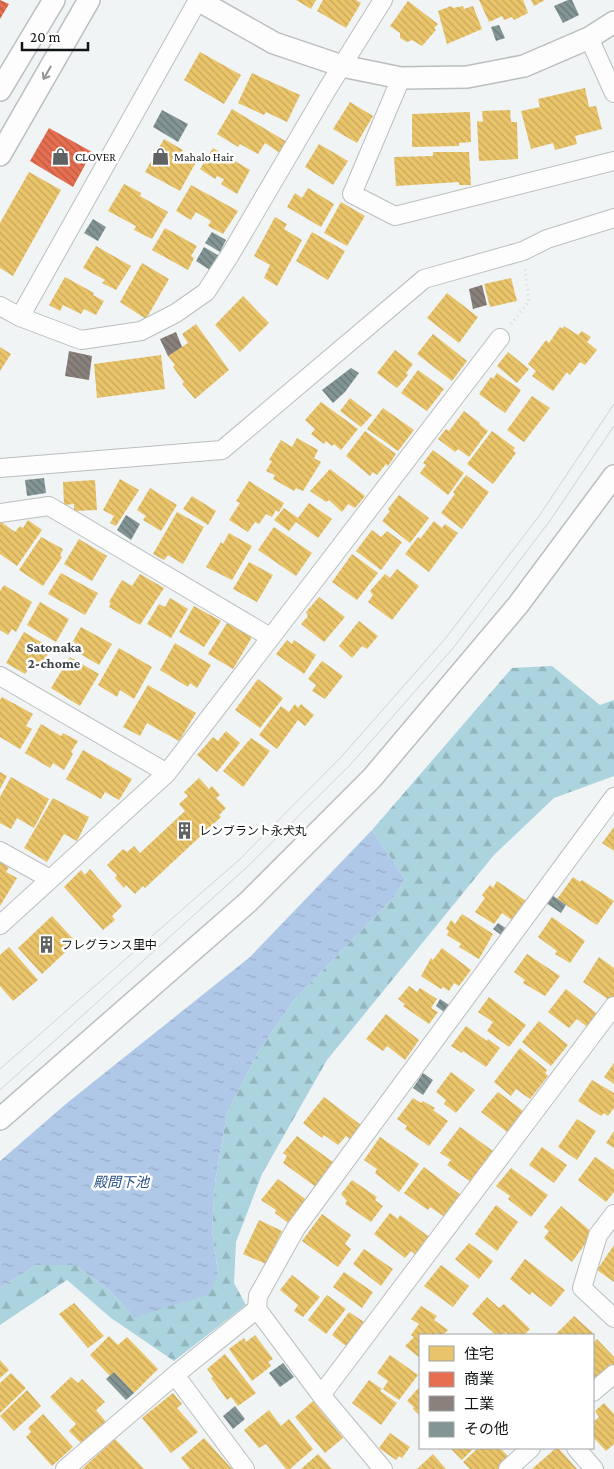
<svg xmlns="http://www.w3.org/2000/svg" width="614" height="1469" font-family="'Crimson Pro','Noto Sans JP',serif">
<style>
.forest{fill:url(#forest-firs)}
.water{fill:url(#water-ripples)}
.homes{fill:url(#homes-back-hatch)}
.shops{fill:url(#shops-back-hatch)}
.industry{fill:url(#industry-back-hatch)}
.building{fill:url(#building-back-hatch)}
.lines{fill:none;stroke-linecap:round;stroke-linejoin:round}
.minor-casing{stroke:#bbbebf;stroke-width:20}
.tertiary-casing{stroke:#bbbebf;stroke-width:24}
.path{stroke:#d8dada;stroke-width:3;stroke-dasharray:1 4;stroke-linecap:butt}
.minor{stroke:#fdfdfe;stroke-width:18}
.tertiary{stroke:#fdfdfe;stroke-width:21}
.tram{stroke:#d1d2d2;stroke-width:1}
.oneway{stroke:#939495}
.labels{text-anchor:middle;stroke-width:5;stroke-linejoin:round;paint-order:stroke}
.poi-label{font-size:12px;fill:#111415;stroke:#fff;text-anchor:start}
.neighbourhood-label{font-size:14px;font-weight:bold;fill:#3c4345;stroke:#fff}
.water-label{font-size:14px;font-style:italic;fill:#29528a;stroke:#fff}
</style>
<defs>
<pattern id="forest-firs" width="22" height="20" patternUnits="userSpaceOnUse" patternTransform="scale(1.25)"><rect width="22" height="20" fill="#acd4de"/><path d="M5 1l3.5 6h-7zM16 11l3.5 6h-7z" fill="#93b5be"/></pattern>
<pattern id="water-ripples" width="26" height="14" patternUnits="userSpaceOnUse" patternTransform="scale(1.25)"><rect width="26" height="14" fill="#b0c8e8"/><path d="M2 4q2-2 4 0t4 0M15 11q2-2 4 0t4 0" fill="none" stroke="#96abc6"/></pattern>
<pattern id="homes-back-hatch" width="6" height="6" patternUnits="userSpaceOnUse" patternTransform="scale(1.25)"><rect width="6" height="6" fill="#e9c46a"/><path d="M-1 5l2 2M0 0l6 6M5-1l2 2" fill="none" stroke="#c7a85b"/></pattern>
<pattern id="shops-back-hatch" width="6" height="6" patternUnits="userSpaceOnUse" patternTransform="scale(1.25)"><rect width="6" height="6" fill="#e76f51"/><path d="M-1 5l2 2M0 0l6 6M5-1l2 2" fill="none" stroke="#ba5a42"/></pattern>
<pattern id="industry-back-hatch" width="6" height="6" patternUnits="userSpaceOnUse" patternTransform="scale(1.25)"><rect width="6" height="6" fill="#8a817c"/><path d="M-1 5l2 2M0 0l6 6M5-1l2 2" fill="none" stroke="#6f6864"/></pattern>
<pattern id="building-back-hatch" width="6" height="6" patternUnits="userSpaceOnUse" patternTransform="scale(1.25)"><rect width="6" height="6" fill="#839595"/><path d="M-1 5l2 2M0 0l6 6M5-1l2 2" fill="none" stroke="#6a7878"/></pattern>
</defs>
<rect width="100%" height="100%" fill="#f0f4f5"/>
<path class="forest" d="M 552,666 L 600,705 L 614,700 L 614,776 L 554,798 L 494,855 L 327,1060 L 262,1174 L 236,1242 L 234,1283 L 246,1305 L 174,1361 L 111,1318 L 67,1280 L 0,1325 L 0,1288 L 36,1265 L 75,1265 L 108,1289 L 134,1317 L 218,1274 L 212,1229 L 215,1183 L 227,1113 L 257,1054 L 294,1000 L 394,897 L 405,879 L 372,830 L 512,668 Z"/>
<path class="water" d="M 372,830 L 405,879 L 394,897 L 294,1000 L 257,1054 L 227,1113 L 215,1183 L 212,1229 L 218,1274 L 208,1295 L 134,1317 L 108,1289 L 75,1265 L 36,1265 L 0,1288 L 0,1161 L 67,1103 L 250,957 Z"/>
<path class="homes" d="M 296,0 L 316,0 L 311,9 Z
M 323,0 L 356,0 L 361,3 L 346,28 L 317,11 Z
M 479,0 L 523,0 L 528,13 L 514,20 L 512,17 L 504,20 L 502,16 L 489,22 Z
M 531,0 L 545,0 L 534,6 Z
M 408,1 L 438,24 L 434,28 L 436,30 L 422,46 L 412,40 L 407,42 L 400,38 L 400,33 L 390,26 Z
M 451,6 L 453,8 L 463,6 L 464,9 L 473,6 L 482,29 L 447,44 L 438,11 Z
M 200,52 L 241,75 L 224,104 L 184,80 Z
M 252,73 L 300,95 L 287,122 L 266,112 L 264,115 L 238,103 Z
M 585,88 L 589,107 L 596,106 L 602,129 L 575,136 L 577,144 L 555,150 L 553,143 L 531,149 L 521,111 L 540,107 L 538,99 Z
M 350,102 L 373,116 L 357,143 L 333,129 Z
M 232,109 L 287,142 L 280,153 L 265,143 L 258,154 L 240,144 L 238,147 L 217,134 Z
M 510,110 L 511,122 L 517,122 L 518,159 L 479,161 L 477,121 L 483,122 L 482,111 Z
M 470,112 L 471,142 L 459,143 L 459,146 L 412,147 L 412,114 Z
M 164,139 L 183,150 L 181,154 L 196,162 L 180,191 L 145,172 Z
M 319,144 L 348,161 L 333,185 L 305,167 Z
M 213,148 L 250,170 L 237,194 L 221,184 L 224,179 L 217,176 L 215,179 L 200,169 Z
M 433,152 L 469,152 L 471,185 L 459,185 L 459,182 L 396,186 L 394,157 L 433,156 Z
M 29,172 L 61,190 L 13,276 L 0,268 L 0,223 Z
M 124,184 L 141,193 L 140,196 L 168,212 L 152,239 L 134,230 L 136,226 L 108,211 Z
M 191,185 L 238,211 L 223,234 L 208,226 L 211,221 L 196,212 L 191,220 L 176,211 Z
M 308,188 L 334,204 L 321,227 L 287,207 L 295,193 L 302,198 Z
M 341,202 L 365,216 L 347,246 L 324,233 Z
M 275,217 L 287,224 L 284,229 L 302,240 L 277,286 L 264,278 L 270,265 L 254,256 Z
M 165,228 L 197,246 L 191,256 L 194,258 L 188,270 L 152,250 Z
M 312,232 L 345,251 L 328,280 L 296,261 Z
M 96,246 L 131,266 L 116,290 L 102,283 L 105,280 L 83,268 Z
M 142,263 L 169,279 L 146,319 L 120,302 Z
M 65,277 L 94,293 L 93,295 L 104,301 L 96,315 L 84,309 L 81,314 L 63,305 L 60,311 L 49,305 Z
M 511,278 L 517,301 L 490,307 L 484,284 Z
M 447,293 L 478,317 L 459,343 L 427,318 Z
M 243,296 L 269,323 L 240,352 L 215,325 Z
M 196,324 L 229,370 L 195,399 L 182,384 L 184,382 L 173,367 L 175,365 L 168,356 L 188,343 L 182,334 Z
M 564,326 L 578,335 L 582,331 L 591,337 L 587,342 L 597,350 L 585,365 L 580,362 L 570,375 L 567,372 L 553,391 L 532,376 L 536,371 L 528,364 L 546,340 L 549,343 L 560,327 L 562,329 Z
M 433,334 L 467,361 L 452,381 L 417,354 Z
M 0,347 L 11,354 L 0,371 Z
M 395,350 L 413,364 L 406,373 L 408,375 L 397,388 L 377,373 Z
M 508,352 L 529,369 L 517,383 L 497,366 Z
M 161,355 L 165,389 L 97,398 L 94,364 Z
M 418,370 L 444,389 L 427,411 L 401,393 Z
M 497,373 L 521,390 L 505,413 L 479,394 L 491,377 L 493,379 Z
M 532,396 L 550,408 L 524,442 L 507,430 Z
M 350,398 L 372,415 L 361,427 L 340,411 Z
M 321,402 L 358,429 L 341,450 L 334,444 L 332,446 L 326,441 L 324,444 L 311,434 L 315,429 L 305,420 Z
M 383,408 L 414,430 L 398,451 L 367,429 Z
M 464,411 L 480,423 L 479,424 L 488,431 L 469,457 L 458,449 L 455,452 L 438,439 L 446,429 L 449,431 Z
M 365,431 L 396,454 L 388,466 L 386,464 L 377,475 L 373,472 L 370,476 L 346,456 Z
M 492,431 L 515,448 L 513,450 L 516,453 L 493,484 L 467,464 Z
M 297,438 L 318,450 L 314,458 L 321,462 L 303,491 L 296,488 L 294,491 L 273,479 L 275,475 L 266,471 L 272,461 L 269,460 L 281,440 L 292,447 Z
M 433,450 L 464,473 L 448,495 L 420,473 L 426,465 L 423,463 Z
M 330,469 L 365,496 L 355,508 L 348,504 L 342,512 L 329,500 L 326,502 L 310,491 Z
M 466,475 L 489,492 L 462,529 L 441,513 L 455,494 L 453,492 Z
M 120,479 L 139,490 L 116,526 L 110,523 L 114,516 L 103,510 Z
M 95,480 L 97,510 L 74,511 L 74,504 L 64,505 L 63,482 Z
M 249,481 L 284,503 L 279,512 L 276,510 L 272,517 L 266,514 L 259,524 L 255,522 L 248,532 L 229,520 L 240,503 L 236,501 Z
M 150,488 L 177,505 L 161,531 L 143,520 L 146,516 L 137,510 Z
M 399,495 L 429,518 L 410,543 L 382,521 L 390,511 L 388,509 Z
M 192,496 L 216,511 L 208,525 L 183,509 Z
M 309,503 L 332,519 L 318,538 L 296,522 L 289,531 L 274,520 L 284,508 L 298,518 Z
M 177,512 L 204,527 L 183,564 L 168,555 L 164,560 L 153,554 Z
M 28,520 L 42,530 L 17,566 L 0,554 L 0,524 L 1,522 L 15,532 L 20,526 L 23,528 Z
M 434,521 L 442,528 L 445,524 L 458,533 L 429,572 L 405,554 L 418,537 L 420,539 Z
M 274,527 L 312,553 L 296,576 L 258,550 Z
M 372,530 L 381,537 L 387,531 L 402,542 L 381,570 L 356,551 Z
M 229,533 L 252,546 L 232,580 L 206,567 L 221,542 L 223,544 Z
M 41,537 L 63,549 L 60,556 L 62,557 L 43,586 L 19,570 Z
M 79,539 L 107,556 L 92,581 L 64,564 Z
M 352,554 L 378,573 L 357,600 L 332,582 Z
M 249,562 L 273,575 L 257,602 L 233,589 Z
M 397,569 L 419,586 L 392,620 L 368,602 L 373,595 L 370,591 L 385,574 L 390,578 Z
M 61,573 L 98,593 L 85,615 L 48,594 Z
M 140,574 L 164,588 L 140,625 L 109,607 L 111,603 L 109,602 L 122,580 L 132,586 Z
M 4,585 L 32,602 L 16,632 L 12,629 L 8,635 L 0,630 L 0,591 Z
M 319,597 L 345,617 L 324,642 L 301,624 L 308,616 L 306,612 Z
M 170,598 L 188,609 L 171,638 L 147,624 L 159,604 L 165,607 Z
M 40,602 L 69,619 L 56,642 L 27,625 Z
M 194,606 L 221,621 L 204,647 L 179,632 Z
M 359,621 L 378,636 L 367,649 L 362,646 L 352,658 L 339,646 Z
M 227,623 L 252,637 L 233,669 L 208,654 Z
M 81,627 L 112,644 L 99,665 L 72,649 L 75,643 L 73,641 Z
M 24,632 L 51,648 L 40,667 L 32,663 L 25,674 L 6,663 Z
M 287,640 L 292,644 L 294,640 L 316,655 L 304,674 L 276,654 Z
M 175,643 L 211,665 L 197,688 L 190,683 L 188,687 L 160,670 Z
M 119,648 L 152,667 L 134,699 L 120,690 L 117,697 L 98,685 Z
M 70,657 L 99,674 L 80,706 L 51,688 Z
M 322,661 L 343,676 L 325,699 L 312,691 L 316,685 L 308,679 Z
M 258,679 L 283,698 L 260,728 L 235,710 Z
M 148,685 L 196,713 L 179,741 L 147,723 L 140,736 L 123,727 Z
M 2,697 L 33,714 L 26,726 L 32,729 L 20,749 L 0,737 L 0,700 Z
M 295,704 L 298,708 L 301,704 L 314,715 L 305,726 L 298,720 L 277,749 L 259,735 L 281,706 L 289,712 Z
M 41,724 L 61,736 L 63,733 L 78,741 L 71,752 L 73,754 L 64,770 L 53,763 L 50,768 L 25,753 Z
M 226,731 L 240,743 L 217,772 L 197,755 L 213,737 L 218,741 Z
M 251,738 L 270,751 L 243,787 L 223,771 Z
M 83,750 L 132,779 L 119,800 L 105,792 L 101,799 L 66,779 Z
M 0,772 L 7,776 L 0,789 Z
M 11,777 L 49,799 L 34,828 L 17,818 L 11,829 L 0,823 L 0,797 Z
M 199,778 L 209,789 L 212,786 L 220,795 L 216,798 L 226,808 L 219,815 L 221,817 L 145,888 L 143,886 L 135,894 L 126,885 L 124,888 L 115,878 L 117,875 L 107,865 L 123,849 L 127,852 L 134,846 L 140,853 L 185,811 L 179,804 L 188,796 L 184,792 Z
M 53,798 L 89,817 L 77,841 L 64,834 L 47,862 L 24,848 Z
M 614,827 L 614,851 L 602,843 Z
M 0,862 L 9,867 L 6,872 L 17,878 L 0,906 Z
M 90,869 L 122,906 L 112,916 L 115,920 L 103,930 L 64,887 L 81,870 L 85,875 Z
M 573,877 L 580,882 L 582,880 L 614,901 L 597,925 L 557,899 Z
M 497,881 L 526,901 L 512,920 L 502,913 L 494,924 L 475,912 L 485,898 L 482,895 L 490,885 L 493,888 Z
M 462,914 L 493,934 L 479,959 L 459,947 L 461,944 L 447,935 L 449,931 L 446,929 L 451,920 L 455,924 Z
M 52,916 L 76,942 L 42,974 L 18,948 Z
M 552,917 L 585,941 L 570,963 L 555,954 L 557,951 L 538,937 Z
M 9,947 L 38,980 L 13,1001 L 0,986 L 0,955 Z
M 442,948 L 471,970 L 459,986 L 454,983 L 449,991 L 443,987 L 441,989 L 421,976 L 431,958 L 433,960 Z
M 527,954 L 560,976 L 545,996 L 523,983 L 525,980 L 514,972 Z
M 599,957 L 614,968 L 614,999 L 612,1002 L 583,982 Z
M 409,986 L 417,992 L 420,988 L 437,999 L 431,1008 L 438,1012 L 429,1024 L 403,1006 L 405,1004 L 398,999 Z
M 566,989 L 600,1016 L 590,1029 L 577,1019 L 569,1028 L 548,1012 Z
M 489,997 L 526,1025 L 509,1047 L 487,1031 L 493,1022 L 478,1012 Z
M 386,1014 L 419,1040 L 405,1060 L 387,1046 L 383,1051 L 366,1039 Z
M 539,1021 L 568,1045 L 551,1066 L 522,1042 Z
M 466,1026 L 487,1041 L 488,1039 L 500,1048 L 486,1067 L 463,1051 L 462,1053 L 451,1046 Z
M 520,1048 L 547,1070 L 545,1073 L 548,1076 L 530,1099 L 516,1089 L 511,1096 L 494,1082 Z
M 614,1063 L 614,1084 L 604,1077 Z
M 451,1072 L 475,1090 L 456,1113 L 444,1104 L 446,1100 L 436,1092 Z
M 592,1080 L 614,1093 L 614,1108 L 608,1116 L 604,1113 L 601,1116 L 578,1101 Z
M 498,1092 L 527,1114 L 511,1135 L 481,1112 Z
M 324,1097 L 361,1125 L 351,1140 L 346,1136 L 338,1145 L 324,1135 L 322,1138 L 303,1123 Z
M 413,1098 L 421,1103 L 423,1101 L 435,1108 L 433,1110 L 448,1121 L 429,1146 L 405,1129 L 407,1126 L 397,1119 Z
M 577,1119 L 596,1131 L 577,1160 L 558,1147 Z
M 460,1127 L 493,1151 L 471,1182 L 447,1165 L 451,1160 L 440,1153 Z
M 614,1131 L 614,1148 L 606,1143 Z
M 297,1136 L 333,1162 L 316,1187 L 283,1163 L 287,1156 L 283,1153 Z
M 380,1137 L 419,1164 L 399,1192 L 375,1173 L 377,1169 L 364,1160 Z
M 542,1147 L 567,1165 L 554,1183 L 529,1165 Z
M 595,1157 L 614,1170 L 614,1192 L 606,1202 L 578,1180 Z
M 424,1167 L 465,1198 L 448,1219 L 430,1207 L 428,1210 L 404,1193 Z
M 511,1168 L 548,1195 L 531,1217 L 508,1199 L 510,1196 L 496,1186 Z
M 278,1179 L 308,1201 L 291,1225 L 275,1213 L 276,1210 L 261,1200 Z
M 352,1180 L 377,1197 L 375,1200 L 383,1206 L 371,1222 L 345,1204 L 347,1201 L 341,1194 Z
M 496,1205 L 518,1222 L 497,1251 L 475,1234 Z
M 561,1206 L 593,1233 L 572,1262 L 544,1238 L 549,1231 L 544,1227 Z
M 390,1213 L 398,1219 L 400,1215 L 432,1239 L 419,1258 L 411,1251 L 405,1258 L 374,1234 Z
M 322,1214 L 351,1235 L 345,1244 L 351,1249 L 338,1267 L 302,1241 Z
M 259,1220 L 282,1231 L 266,1264 L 243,1254 Z
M 469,1243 L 493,1261 L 479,1279 L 455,1259 Z
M 614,1245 L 614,1282 L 597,1270 Z
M 364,1249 L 393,1269 L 381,1286 L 353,1264 Z
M 525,1259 L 565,1290 L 551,1307 L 532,1292 L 530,1295 L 510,1279 Z
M 441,1265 L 469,1286 L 453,1307 L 424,1286 Z
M 344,1272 L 373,1292 L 362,1308 L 333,1287 Z
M 292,1275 L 320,1297 L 303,1317 L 294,1311 L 298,1305 L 280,1290 Z
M 327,1295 L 346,1309 L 326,1334 L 308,1320 Z
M 487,1297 L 499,1308 L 504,1304 L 530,1329 L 524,1335 L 509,1335 L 506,1332 L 503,1335 L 496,1335 L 472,1314 Z
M 74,1303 L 104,1336 L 88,1348 L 59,1314 Z
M 421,1306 L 437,1316 L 434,1320 L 448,1330 L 443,1335 L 420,1335 L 420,1358 L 405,1346 L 414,1337 L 411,1335 L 419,1324 L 411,1319 Z
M 349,1312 L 367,1324 L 350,1349 L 332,1335 Z
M 574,1316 L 594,1334 L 592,1335 L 555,1335 Z
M 255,1335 L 273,1359 L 268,1362 L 271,1366 L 252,1381 L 229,1349 L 244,1338 L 246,1342 Z
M 109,1336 L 118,1345 L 127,1337 L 158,1369 L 134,1393 L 114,1372 L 110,1376 L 90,1355 Z
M 597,1339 L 614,1357 L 614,1365 L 595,1383 L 593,1380 L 593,1343 Z
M 225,1354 L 256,1393 L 238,1406 L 231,1397 L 227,1400 L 211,1378 L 213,1377 L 207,1369 Z
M 390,1355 L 418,1375 L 399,1400 L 383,1389 L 388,1381 L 377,1373 Z
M 0,1360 L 9,1370 L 0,1378 Z
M 11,1373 L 26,1388 L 0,1413 L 0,1383 Z
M 71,1377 L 78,1383 L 82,1379 L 105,1402 L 96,1410 L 107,1423 L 83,1445 L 69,1431 L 76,1424 L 50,1397 Z
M 369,1380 L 382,1389 L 380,1391 L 397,1403 L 381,1425 L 352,1403 Z
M 420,1386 L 420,1416 L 413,1409 L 414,1407 L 407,1401 Z
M 27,1390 L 41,1406 L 14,1431 L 0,1416 Z
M 173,1393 L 182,1404 L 177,1408 L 198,1432 L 171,1453 L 142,1418 Z
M 313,1401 L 343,1438 L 325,1453 L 295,1417 Z
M 604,1403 L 614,1414 L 614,1444 L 606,1451 L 593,1437 L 593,1422 L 599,1417 L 595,1411 Z
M 269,1410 L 281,1426 L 289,1419 L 313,1449 L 290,1469 L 286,1469 L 266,1444 L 259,1448 L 244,1430 Z
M 43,1414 L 73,1447 L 52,1466 L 26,1437 L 31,1432 L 28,1428 Z
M 390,1433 L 410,1447 L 402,1458 L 399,1456 L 396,1460 L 379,1448 Z
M 204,1438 L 232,1469 L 190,1469 L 181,1458 Z
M 115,1439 L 144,1469 L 82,1469 Z
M 450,1448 L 474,1448 L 462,1460 Z
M 478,1448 L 500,1448 L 512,1460 L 502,1469 L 470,1469 L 463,1462 Z
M 556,1448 L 558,1448 L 577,1469 L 532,1469 Z
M 318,1454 L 332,1469 L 301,1469 Z
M 433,1454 L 446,1469 L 417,1469 Z"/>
<path class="shops" d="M 0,0 L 9,4 L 0,19 Z
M 49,128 L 92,152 L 73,187 L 30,161 Z"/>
<path class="industry" d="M 482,285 L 487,305 L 473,309 L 469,289 Z
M 176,332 L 182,347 L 168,356 L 160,339 Z
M 69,351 L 92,356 L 89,380 L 65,376 Z"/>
<path class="building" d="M 568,0 L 572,0 L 579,15 L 563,23 L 554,6 Z
M 499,25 L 505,38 L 496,41 L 491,27 Z
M 162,110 L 188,124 L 178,142 L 153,127 Z
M 93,219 L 106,227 L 98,241 L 84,233 Z
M 212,232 L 226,240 L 220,252 L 205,243 Z
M 204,247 L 221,257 L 213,272 L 196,261 Z
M 351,368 L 359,373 L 345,392 L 333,403 L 322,390 Z
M 44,478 L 46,493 L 27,496 L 25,480 Z
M 126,515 L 140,524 L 131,540 L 117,530 Z
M 552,895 L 566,905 L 561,913 L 546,903 Z
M 498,923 L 510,931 L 505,938 L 493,929 Z
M 440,999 L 452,1007 L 447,1014 L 436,1006 Z
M 423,1073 L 433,1080 L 423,1095 L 413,1088 Z
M 283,1363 L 294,1377 L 280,1387 L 269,1373 Z
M 114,1372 L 134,1393 L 126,1400 L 106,1379 Z
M 235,1406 L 245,1419 L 233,1429 L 223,1416 Z"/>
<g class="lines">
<defs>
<path id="minor" d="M 589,38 L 614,93
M 401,78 L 352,194 L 395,216 L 614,161
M 0,306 L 20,317 L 81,340 L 141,331 L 176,313 L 206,292 L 230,255 L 328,88 L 383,0
M 20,317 L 198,0
M 0,468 L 222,450 L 424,279 L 523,251 L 547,239 L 614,218
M 0,513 L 49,506 L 270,637
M 0,676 L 167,773
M 0,851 L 50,879
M 0,925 L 167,773 L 500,338
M 614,1214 L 598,1235 L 582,1288 L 614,1318
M 175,1375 L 245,1469
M 593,1392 L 614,1374
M 321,1395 L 614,1006
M 576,1448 L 594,1469
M 65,1469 L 175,1375 L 257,1309
M 383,1469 L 321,1395 L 257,1309 L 258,1296 L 296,1228 L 614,797
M 508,1469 L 531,1448"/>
<path id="tertiary" d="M 198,0 L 274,43 L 342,66 L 401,78 L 467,77 L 524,66 L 589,38 L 614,22
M 0,90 L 54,0
M 0,155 L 89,0
M 0,1119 L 248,902 L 372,778 L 518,605 L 614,476"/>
</defs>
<use href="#minor" class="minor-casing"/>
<use href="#tertiary" class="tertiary-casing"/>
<path class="path" d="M 511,324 L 529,301 L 525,269"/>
<use href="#minor" class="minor"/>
<use href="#tertiary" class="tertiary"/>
<path class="tram" d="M 0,1069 L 240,859 L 342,756 L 445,639 L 539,516 L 614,404
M 0,1090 L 246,868 L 350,765 L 454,647 L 549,522 L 614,426"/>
</g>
<defs><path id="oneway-shaft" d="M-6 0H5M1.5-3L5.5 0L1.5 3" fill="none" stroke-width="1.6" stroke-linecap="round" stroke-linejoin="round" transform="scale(1.25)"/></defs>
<use class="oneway" href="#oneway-shaft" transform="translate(47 73) rotate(120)"/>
<defs>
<symbol id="shop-bare" viewBox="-9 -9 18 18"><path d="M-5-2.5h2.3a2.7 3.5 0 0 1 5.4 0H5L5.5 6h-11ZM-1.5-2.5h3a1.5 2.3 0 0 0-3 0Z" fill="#5f6263" stroke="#fff" stroke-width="2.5" paint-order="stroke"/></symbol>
<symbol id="building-bare" viewBox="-9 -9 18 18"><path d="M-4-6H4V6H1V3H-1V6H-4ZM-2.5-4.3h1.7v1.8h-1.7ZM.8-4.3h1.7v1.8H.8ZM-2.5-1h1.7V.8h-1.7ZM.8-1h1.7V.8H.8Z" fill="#5f6263" stroke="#fff" stroke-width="2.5" paint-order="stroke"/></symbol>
</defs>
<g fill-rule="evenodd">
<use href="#shop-bare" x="48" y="144" width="25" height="25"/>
<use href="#shop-bare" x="148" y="144" width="25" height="25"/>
<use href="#building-bare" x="172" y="818" width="25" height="25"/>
<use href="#building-bare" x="34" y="932" width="25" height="25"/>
</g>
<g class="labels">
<g class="poi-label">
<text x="75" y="161">CLOVER</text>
<text x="174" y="161">Mahalo Hair</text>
<text x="199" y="835">レンブラント永犬丸</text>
<text x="61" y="949">フレグランス里中</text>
</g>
<g class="neighbourhood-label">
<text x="54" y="652">Satonaka<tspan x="54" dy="16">2-chome</tspan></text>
</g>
<g class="water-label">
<text x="121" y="1187">殿問下池</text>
</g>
</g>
<rect x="419" y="1334" width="175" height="115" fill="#ffffff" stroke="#a0a1a1"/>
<rect x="429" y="1346" width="25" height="15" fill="#e9c46a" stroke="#a0a1a1"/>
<text x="464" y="1359" font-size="15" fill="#111415">住宅</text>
<rect x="429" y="1372" width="25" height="15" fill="#e76f51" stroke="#a0a1a1"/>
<text x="464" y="1384" font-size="15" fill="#111415">商業</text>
<rect x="429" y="1396" width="25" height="15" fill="#8a817c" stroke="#a0a1a1"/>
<text x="464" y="1409" font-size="15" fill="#111415">工業</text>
<rect x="429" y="1422" width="25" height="15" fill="#839595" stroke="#a0a1a1"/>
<text x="464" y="1434" font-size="15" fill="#111415">その他</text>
<path d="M22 42v8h66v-8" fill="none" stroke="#111415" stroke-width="2.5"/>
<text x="30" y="42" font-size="15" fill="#111415" stroke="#ffffff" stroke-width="4" paint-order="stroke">20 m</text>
</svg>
